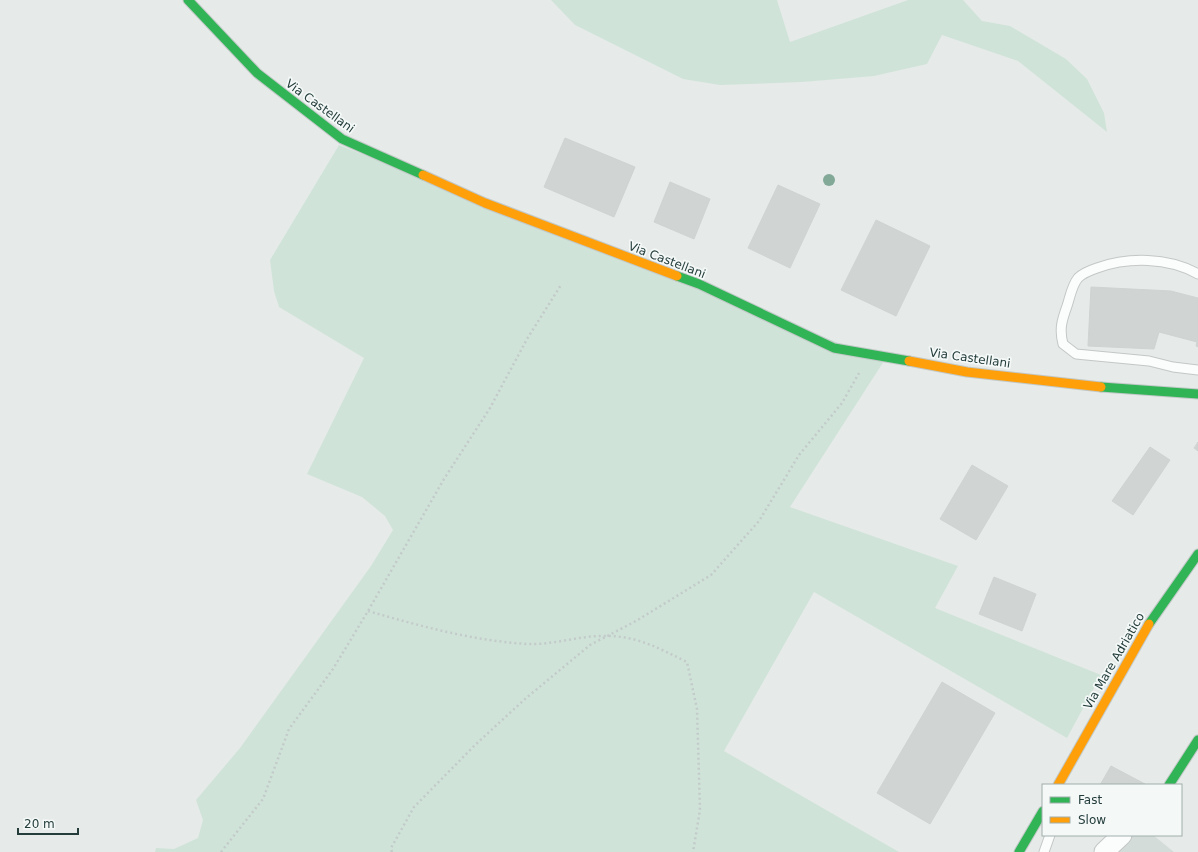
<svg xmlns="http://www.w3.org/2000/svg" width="1198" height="852" font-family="'DejaVu Sans',sans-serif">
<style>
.built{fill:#d4dcd9}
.green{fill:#d0e3d9}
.building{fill:#d0d4d3;stroke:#cfd4d2}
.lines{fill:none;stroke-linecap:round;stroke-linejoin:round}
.lane-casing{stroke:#c3c8c6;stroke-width:11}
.street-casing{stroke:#c3c8c6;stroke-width:21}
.fast-casing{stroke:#c2c8c7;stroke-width:11}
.slow-casing{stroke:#c2c8c7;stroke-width:11}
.path{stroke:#c2cbc9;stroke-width:2.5;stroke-dasharray:2 3;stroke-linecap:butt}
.lane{stroke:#fbfcfc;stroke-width:9}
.street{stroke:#fbfcfc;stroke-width:19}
.fast{stroke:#30b455;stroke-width:9}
.slow{stroke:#ff9f0a;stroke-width:9}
.tree{fill:#82a898}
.labels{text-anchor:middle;stroke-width:3.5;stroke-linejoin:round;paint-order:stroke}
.street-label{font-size:12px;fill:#243d3b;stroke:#f4f9f8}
</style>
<rect width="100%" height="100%" fill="#e6ebe9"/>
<path class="built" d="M 1132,835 L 1153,835 L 1174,852 L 1111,852 Z"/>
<path class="green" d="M 551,0 L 777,0 L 790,42 L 908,0 L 963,0 L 982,21 L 1010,26 L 1066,59 L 1087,79 L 1104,113 L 1107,132 L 1018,61 L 942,35 L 927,64 L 874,76 L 802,82 L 720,85 L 683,79 L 575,25 Z
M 339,145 L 884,361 L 790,507 L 958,566 L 935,608 L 1101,675 L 1067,738 L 814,592 L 724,751 L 899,852 L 155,852 L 156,848 L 174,849 L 198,838 L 203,820 L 196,800 L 240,748 L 371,566 L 393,530 L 385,516 L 362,497 L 307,474 L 364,358 L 279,307 L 274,291 L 270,260 Z"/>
<path class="building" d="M 565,138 L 635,167 L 614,217 L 544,187 Z
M 670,182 L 710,199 L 694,239 L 654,222 Z
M 778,185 L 820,204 L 790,268 L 748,248 Z
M 876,220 L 930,246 L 896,316 L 841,290 Z
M 1091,287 L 1171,291 L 1198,298 L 1198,347 L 1196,346 L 1197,342 L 1159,332 L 1154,349 L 1088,346 Z
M 1198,442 L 1198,451 L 1194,448 Z
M 1150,447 L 1170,460 L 1133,515 L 1112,501 Z
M 972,465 L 1008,486 L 976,540 L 940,519 Z
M 994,577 L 1036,594 L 1022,631 L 979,614 Z
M 942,682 L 995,713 L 930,824 L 877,793 Z
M 1111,766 L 1145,784 L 1144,785 L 1100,785 Z"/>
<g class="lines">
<defs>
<path id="lane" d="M 1198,274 C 1168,257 1128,257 1097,268 C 1091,270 1083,273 1078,278 C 1072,285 1070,297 1067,306 C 1062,320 1059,329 1063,344 L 1076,354 L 1149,361 L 1173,367 L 1198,370
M 1044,852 L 1050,835"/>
<path id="street" d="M 1104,852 L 1122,835"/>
<path id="fast" d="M 188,0 L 257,73 L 342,139 L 423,175
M 677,276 L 699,284 L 834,348 L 909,361
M 1101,387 L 1198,394
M 1149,624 L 1198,554
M 1169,785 L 1198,740
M 1019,852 L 1043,811"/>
<path id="slow" d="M 423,175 L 485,203 L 677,276
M 909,361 L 967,372 L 1101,387
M 1058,785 L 1149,624"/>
</defs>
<use href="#lane" class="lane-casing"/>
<use href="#street" class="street-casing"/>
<use href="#fast" class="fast-casing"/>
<use href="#slow" class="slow-casing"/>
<path class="path" d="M 368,611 C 420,626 474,641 528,644 C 554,645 581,635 607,636 C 638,636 660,649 687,662 L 697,709 L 700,810 L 693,852
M 221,852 L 263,799 L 289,729 L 333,669 L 368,611 L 444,479 L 490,408 L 527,339 L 561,285
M 392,852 L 391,848 L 414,807 L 475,745 L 525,699 L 590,645 L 636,621 L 711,575 L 759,521 L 799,455 L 842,403 L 859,373"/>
<use href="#lane" class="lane"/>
<use href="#street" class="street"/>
<use href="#fast" class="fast"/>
<use href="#slow" class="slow"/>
</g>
<circle class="tree" cx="829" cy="180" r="6"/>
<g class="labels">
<g class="street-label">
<text transform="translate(320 106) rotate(36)" y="4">Via Castellani</text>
<text transform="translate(667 260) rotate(21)" y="4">Via Castellani</text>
<text transform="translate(970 358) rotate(8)" y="4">Via Castellani</text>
<text transform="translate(1114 661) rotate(-60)" y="4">Via Mare Adriatico</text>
</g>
</g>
<rect x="1042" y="784" width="140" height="52" fill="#f4f9f8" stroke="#a1aeac"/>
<rect x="1050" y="797" width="20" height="6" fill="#30b455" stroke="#a1aeac"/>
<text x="1078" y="804" font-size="12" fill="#243d3b">Fast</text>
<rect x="1050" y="817" width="20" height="6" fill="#ff9f0a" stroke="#a1aeac"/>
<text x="1078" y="824" font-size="12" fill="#243d3b">Slow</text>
<path d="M18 828v6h60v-6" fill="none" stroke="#243d3b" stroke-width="2"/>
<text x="24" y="828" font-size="12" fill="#243d3b" stroke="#f4f9f8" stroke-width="3" paint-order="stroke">20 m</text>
</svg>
